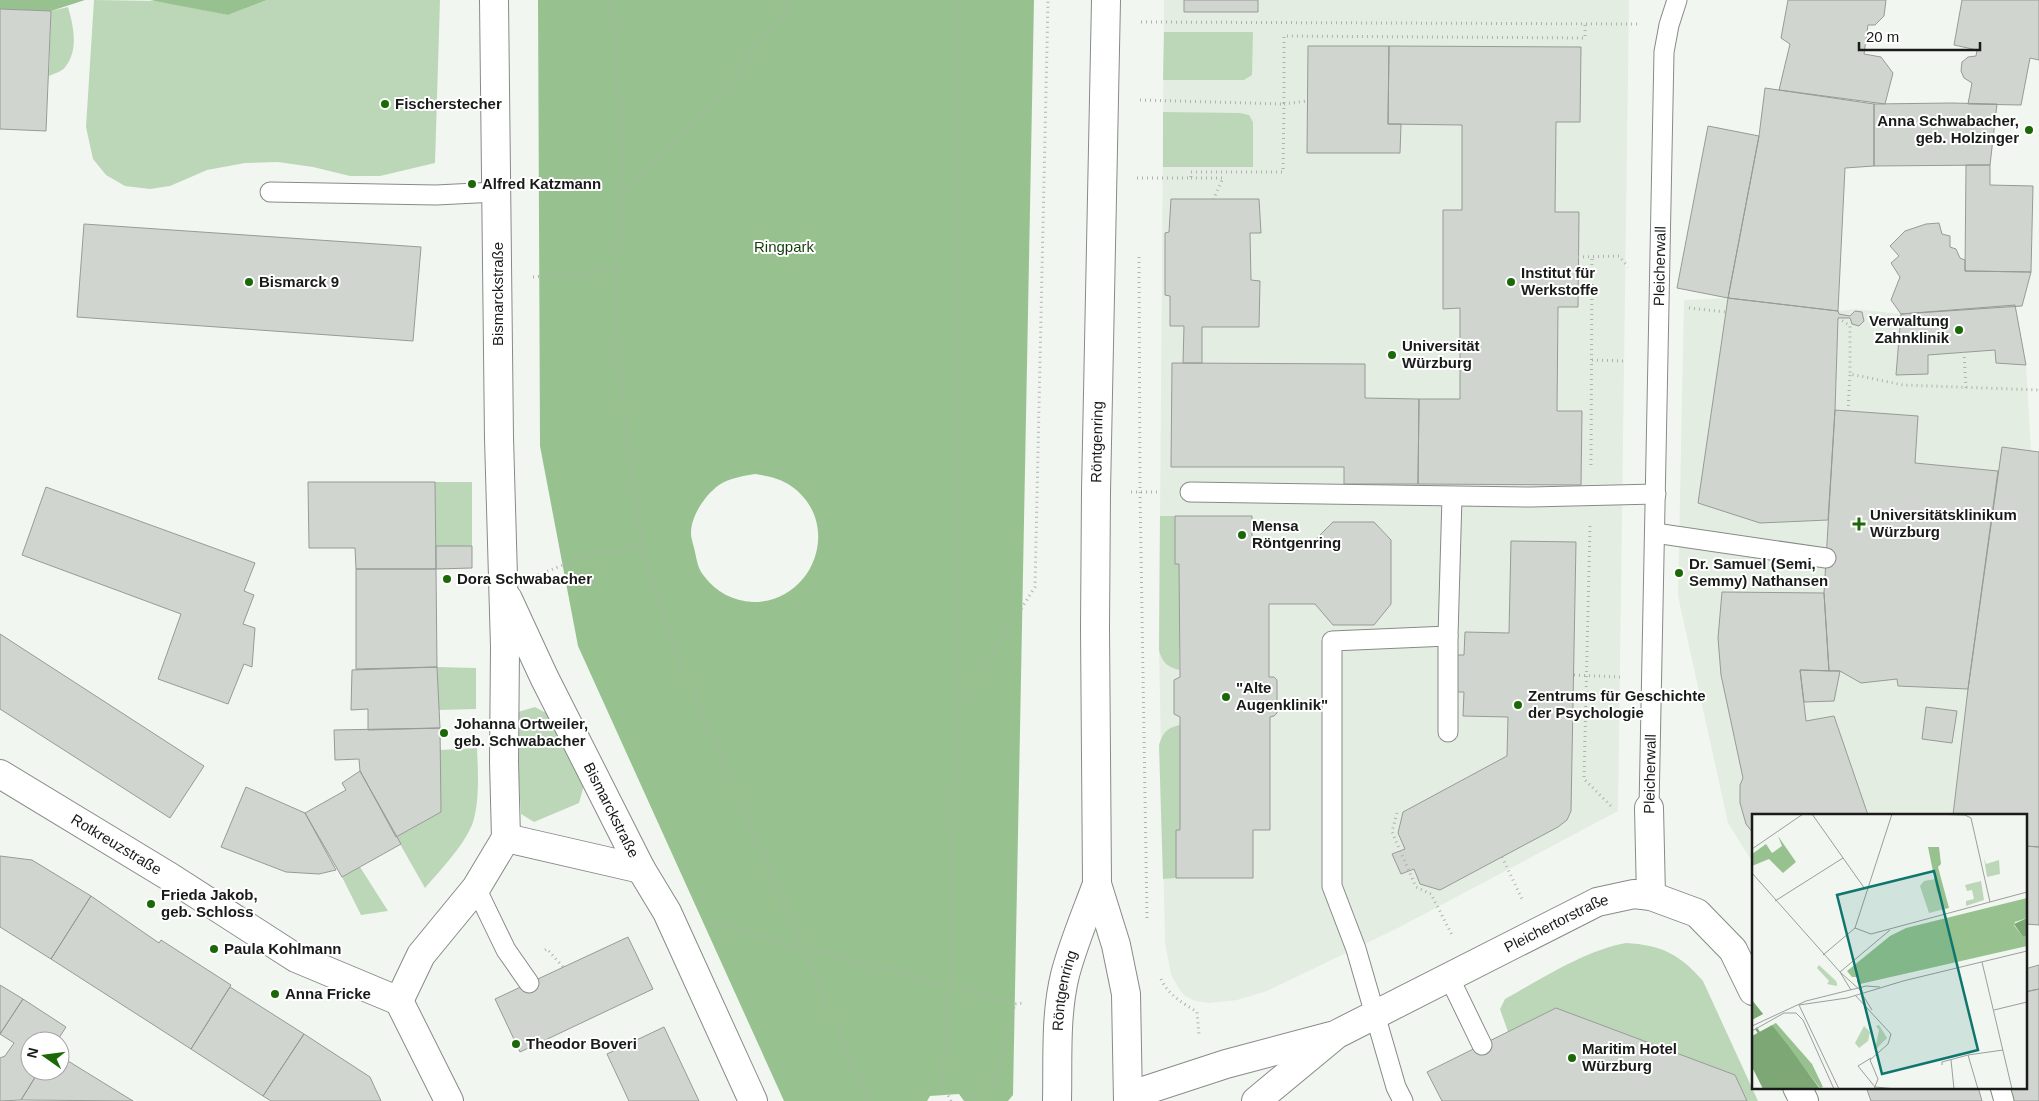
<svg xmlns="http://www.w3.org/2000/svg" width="2039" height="1101" font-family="Arial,sans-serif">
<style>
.built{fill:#e4ede2}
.green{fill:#bcd7b7}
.forest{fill:#97c28f;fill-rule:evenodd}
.building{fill:#d1d5d0;stroke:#979b96}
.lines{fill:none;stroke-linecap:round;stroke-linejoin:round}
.service-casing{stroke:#878b87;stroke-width:21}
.minor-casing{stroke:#878b87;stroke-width:30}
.tertiary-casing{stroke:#878b87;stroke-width:30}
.secondary-casing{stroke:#878b87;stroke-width:30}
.path{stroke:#afb2ae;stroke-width:3;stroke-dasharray:1 4;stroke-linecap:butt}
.service{stroke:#fff;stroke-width:19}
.minor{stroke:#fff;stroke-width:28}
.tertiary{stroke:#fff;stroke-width:28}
.secondary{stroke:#fff;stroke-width:28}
.poi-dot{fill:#1a6806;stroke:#fff;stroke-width:2}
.labels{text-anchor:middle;stroke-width:4;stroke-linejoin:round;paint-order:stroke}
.poi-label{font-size:15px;font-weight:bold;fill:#191b19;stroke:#fff;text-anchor:start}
.park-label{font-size:15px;fill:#123d09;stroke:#fff}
.street-label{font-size:15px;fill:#191b19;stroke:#fff}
.inset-river{fill:none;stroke:#7da876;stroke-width:2.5}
.inset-road{fill:none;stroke:#9b9e9b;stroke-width:1}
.view{fill:#0f766e;fill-opacity:0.15;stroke:#0f766e;stroke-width:2.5}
.inset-edge{fill:none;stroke:#191b19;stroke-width:2.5}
</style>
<rect width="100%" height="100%" fill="#f2f6f1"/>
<path class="built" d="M 1164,0 L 1629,0 L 1618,811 L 1398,928 L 1267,991 L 1237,1000 L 1209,1003 L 1195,1001 L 1185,996 L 1180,990 L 1171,975 L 1165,942 L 1159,650 Z
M 1728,298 L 1838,311 L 1856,309 L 1901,314 L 2015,305 L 2026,365 L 2031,451 L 2039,452 L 2025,815 L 1753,815 L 1753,863 L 1728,823 L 1678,596 L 1684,300 Z"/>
<path class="green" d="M 94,0 L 160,1 L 228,15 L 267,0 L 440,0 L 435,163 L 380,176 L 350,176 L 313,167 L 278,162 L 245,163 L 207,170 L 170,186 L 150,189 L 125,186 L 106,175 L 93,159 L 86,127 Z
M 68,7 C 73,24 79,49 66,66 C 62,72 55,73 49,76 L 51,11 Z
M 1164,32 L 1253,32 L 1252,75 L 1244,80 L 1163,80 Z
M 1163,112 L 1240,113 L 1249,115 L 1253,122 L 1253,167 L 1163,167 Z
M 435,482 L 472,482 L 472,546 L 436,546 Z
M 1160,516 L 1175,516 L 1179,564 L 1179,670 C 1167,667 1162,662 1159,650 Z
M 437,667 L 476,668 L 476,709 L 438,710 Z
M 535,707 L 548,714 L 584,785 L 579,803 L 534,822 L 521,814 L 515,720 L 518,712 Z
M 1180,725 L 1180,830 L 1176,830 L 1176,878 L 1163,879 L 1159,745 C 1163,732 1167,728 1180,725 Z
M 477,748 C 478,770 480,804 472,825 C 462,848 441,869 425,888 L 396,837 L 441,812 L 440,750 Z
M 360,867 L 388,911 L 361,915 L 342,877 Z
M 1626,943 C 1661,945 1680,954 1703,981 L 1758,1101 L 1747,1101 L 1735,1075 L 1556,1008 L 1508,1032 L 1500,1009 L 1505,999 C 1541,979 1586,950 1626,943 Z"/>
<path class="forest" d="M 0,0 L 85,0 L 51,11 L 0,9 Z
M 150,0 L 267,0 L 228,15 Z
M 538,0 L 1034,0 L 1013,1095 L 1008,1101 L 964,1101 L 959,1094 L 930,1096 L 927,1101 L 784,1101 L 578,646 L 540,446 ZM 755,474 C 768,476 780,478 791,486 C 843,522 815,602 753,602 C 733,601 716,592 704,576 C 698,569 697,561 695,552 C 694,546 691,539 691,533 C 691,516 705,495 719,485 C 730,478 743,476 755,474 Z"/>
<path class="building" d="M 1184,0 L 1258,0 L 1258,12 L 1184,12 Z
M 1788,0 L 1886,0 L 1884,16 L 1875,25 L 1868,25 L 1864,54 L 1881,57 L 1893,73 L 1885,104 L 1779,90 L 1790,44 L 1781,38 Z
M 1962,0 L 2039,0 L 2039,60 L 2030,58 L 2021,105 L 1968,104 L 1972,83 L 1964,78 L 1961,71 L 1962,62 L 1968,57 L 1976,56 L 1977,50 L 1954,45 Z
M 0,9 L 51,11 L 46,131 L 0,129 Z
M 1308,46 L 1389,46 L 1388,124 L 1401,124 L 1400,153 L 1307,153 Z
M 1389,46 L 1581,47 L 1580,122 L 1556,122 L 1555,212 L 1579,212 L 1578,307 L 1558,307 L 1557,411 L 1582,411 L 1581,485 L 1418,484 L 1419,399 L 1460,399 L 1460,308 L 1443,309 L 1443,210 L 1462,210 L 1462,125 L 1388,124 Z
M 1765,88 L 1874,104 L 1874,166 L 1845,168 L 1838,311 L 1728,298 L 1759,136 Z
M 1951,103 L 1997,104 L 1990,165 L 1874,166 L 1874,104 Z
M 1708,126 L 1759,136 L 1728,298 L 1677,288 Z
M 1966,165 L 1990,165 L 1990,185 L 2033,186 L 2031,272 L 1965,271 Z
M 1171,199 L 1259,199 L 1261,233 L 1250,233 L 1251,280 L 1260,281 L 1259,327 L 1202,327 L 1202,363 L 1183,363 L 1184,326 L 1170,326 L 1170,296 L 1165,295 L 1165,233 L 1169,232 Z
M 1939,223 L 1942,234 L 1950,236 L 1950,247 L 1956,249 L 1960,258 L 1965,260 L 1965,271 L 2031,272 L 2022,306 L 1901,314 L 1891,300 L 1900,277 L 1891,263 L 1899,256 L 1890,246 L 1905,231 L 1926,224 Z
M 84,224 L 421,247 L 413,341 L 77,317 Z
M 1728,298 L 1838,311 L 1839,314 L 1850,316 L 1855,311 L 1862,312 L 1864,321 L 1859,326 L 1852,324 L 1850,318 L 1838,318 L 1835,410 L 1828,520 L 1760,523 L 1698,503 Z
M 2015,305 L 2026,365 L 1996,363 L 1995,350 L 1928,355 L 1928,374 L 1896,375 L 1901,314 Z
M 1172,363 L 1365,364 L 1365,398 L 1419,399 L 1418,484 L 1344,484 L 1344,467 L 1171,467 Z
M 1835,410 L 1918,416 L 1915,463 L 1998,471 L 1968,689 L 1898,686 L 1897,679 L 1861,683 L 1840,671 L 1829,671 L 1824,593 Z
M 2002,447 L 2039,452 L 2039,847 L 2025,846 L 2025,815 L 1953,815 L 1968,689 Z
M 308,482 L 435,482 L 436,569 L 356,569 L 355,548 L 309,548 Z
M 46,487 L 255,563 L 244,591 L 254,595 L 243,624 L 255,628 L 252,667 L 244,664 L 228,704 L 158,679 L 181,614 L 22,555 Z
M 1175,516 L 1252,516 L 1252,540 L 1315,540 L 1333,522 L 1374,522 L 1391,540 L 1391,604 L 1374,625 L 1333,625 L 1315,604 L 1269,604 L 1269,677 L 1274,677 L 1277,680 L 1277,713 L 1274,716 L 1270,717 L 1270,830 L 1253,830 L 1253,878 L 1176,878 L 1176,830 L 1180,830 L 1180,717 L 1174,714 L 1174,680 L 1180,677 L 1179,564 L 1175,564 Z
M 1511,541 L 1576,542 L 1571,811 L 1567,820 L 1558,827 L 1440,890 L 1420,884 L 1414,869 L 1401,874 L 1392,854 L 1405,849 L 1398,833 L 1403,812 L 1507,756 L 1508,717 L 1463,716 L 1464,692 L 1454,692 L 1455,655 L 1464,655 L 1465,632 L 1509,633 Z
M 436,546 L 472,546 L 472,568 L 436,569 Z
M 356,569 L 436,569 L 437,667 L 356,669 Z
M 1722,592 L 1824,593 L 1829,671 L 1800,670 L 1806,721 L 1834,716 L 1868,815 L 1753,815 L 1753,833 L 1746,824 L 1740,803 L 1740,785 L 1743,778 L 1721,675 L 1718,638 Z
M 0,634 L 204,766 L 170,818 L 0,709 Z
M 437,667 L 440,728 L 368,730 L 368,709 L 351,710 L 352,670 Z
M 1800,670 L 1840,671 L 1834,701 L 1804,702 Z
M 1926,707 L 1957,711 L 1952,743 L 1922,739 Z
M 440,728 L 441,812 L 396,837 L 360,771 L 359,759 L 335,760 L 334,730 Z
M 360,771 L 401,844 L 342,877 L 305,813 L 346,790 L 342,783 Z
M 246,787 L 305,813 L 336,870 L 319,874 L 286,872 L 221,847 Z
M 2025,846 L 2039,847 L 2039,925 L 2025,924 Z
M 0,856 L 32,860 L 91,896 L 51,959 L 0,927 Z
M 91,896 L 159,943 L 161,940 L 231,985 L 191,1049 L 51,959 Z
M 628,937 L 653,989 L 520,1052 L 495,999 Z
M 2039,965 L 2039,989 L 2025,992 L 2025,969 Z
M 0,985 L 23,999 L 0,1034 Z
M 230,987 L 304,1034 L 263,1096 L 191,1049 Z
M 2039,989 L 2039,1101 L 2010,1101 L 2006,1087 L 2025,1087 L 2025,992 Z
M 23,999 L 66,1027 L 57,1041 L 30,1041 L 30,1071 L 39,1071 L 21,1100 L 0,1101 L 0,1058 L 5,1056 L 14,1043 L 0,1034 Z
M 1556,1008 L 1735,1075 L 1747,1101 L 1442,1101 L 1427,1072 Z
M 664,1027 L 699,1101 L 629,1101 L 607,1054 Z
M 304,1034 L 370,1077 L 381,1101 L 271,1101 L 263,1096 Z
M 60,1056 L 133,1101 L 21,1100 L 39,1071 L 60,1071 Z
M 1866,1087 L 1978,1087 L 1982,1101 L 1871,1101 Z"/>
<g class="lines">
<defs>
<g id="service">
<path d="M 270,192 L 436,195 L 496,192"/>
<path d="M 1190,492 L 1531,497 L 1656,494"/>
<path d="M 1655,533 L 1826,558"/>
<path d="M 1448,732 L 1448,636"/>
<path id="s1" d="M 1649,808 L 1664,52 L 1669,25 L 1677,0"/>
<path d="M 476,888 L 506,950 L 529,983"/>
<path d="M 1449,977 L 1482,1045"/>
<path d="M 2000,1087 L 2004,1101"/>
<path d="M 1403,1101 L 1396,1087 L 1356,949 L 1332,886 L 1332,641 L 1448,636 L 1452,497"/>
</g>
<g id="minor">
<path id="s2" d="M 508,599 L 544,677 L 641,869 L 667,912 L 753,1101"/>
<path id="s3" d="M 0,774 L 170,877 L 296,958 L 399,1001 L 449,1101"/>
<path d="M 1649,808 L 1651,896"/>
<path d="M 506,838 L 641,869"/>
<path d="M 399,1001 L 421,955 L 476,888 L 506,838 L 504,762 L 505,647 L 499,438 L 494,0"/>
</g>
<g id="tertiary">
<path d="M 1797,1087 L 1804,1101"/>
<path d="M 1128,1096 L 1226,1064 L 1331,1036"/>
<path id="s4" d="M 1256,1101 L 1337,1034 L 1597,902 L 1634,894 L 1651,896 L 1697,913 L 1733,950 L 1753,991"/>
</g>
<g id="secondary">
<path d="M 1106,0 L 1096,492 L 1095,628 L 1097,884 L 1116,945 L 1126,994 L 1128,1101"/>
<path id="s5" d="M 1057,1101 C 1058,1059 1055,1016 1065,975 C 1073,944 1086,914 1097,884"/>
</g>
</defs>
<use href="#service" class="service-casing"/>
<use href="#minor" class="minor-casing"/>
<use href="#tertiary" class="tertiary-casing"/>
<use href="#secondary" class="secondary-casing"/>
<path class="path" d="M 612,0 L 622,138 L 622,195 L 617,270 L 618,355 L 627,437 L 643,548 L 669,636 L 869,1101
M 1141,22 L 1637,24
M 1140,100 L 1284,104 L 1284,36 L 1585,38 L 1585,24
M 1137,178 L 1191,178 L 1191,172 L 1283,172 L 1284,104 L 1307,101
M 1191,178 L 1223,178 L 1213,200
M 622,195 L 720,95 L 793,0
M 1139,257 L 1140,492 L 1147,918
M 1578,257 L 1619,256 L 1628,267
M 533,277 L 617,270
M 1689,308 L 1726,312
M 1838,318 L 1850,326 L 1850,374 L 1903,385 L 2039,390
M 1964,352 L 1966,388
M 1592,360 L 1626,361
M 1848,411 L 1850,374
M 1591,465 L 1592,258
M 1131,492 L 1160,492
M 1590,526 L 1584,779 L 1613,808
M 538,575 L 593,553 L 643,548
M 1574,675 L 1621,677
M 957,710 L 1035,587 L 1048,0
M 1397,813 L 1392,832 L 1416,887 L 1431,894 L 1453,937
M 1502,857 L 1523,901
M 711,923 L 1015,1004 L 1025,1003
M 545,950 L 547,949 L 563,967
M 1161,979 C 1168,995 1183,1003 1197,1012 L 1199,1035
M 951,1101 L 942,1084 L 950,987 L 957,711 L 957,0
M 966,1101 L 994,1081 L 1015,1004"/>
<use href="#service" class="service"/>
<use href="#minor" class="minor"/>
<use href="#tertiary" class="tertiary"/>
<use href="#secondary" class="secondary"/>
</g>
<g class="poi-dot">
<circle cx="385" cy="104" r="5"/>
<circle cx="2029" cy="130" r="5"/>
<circle cx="472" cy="184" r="5"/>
<circle cx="249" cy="282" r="5"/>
<circle cx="1511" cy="282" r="5"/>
<circle cx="1959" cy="330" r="5"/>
<circle cx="1392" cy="355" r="5"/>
<path d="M1856.5 516.5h5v5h5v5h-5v5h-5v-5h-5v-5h5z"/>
<circle cx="1242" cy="535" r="5"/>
<circle cx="1679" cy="573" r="5"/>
<circle cx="447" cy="579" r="5"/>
<circle cx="1226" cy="697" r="5"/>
<circle cx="1518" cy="705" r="5"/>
<circle cx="444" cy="733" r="5"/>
<circle cx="151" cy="904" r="5"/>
<circle cx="214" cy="949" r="5"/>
<circle cx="275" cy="994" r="5"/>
<circle cx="516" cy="1044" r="5"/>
<circle cx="1572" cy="1058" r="5"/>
</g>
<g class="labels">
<g class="poi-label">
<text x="395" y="109">Fischerstecher</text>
<text x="2019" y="126" text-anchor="end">Anna Schwabacher,<tspan x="2019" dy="17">geb. Holzinger</tspan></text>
<text x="482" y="189">Alfred Katzmann</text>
<text x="1521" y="278">Institut für<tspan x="1521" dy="17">Werkstoffe</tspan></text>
<text x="259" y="287">Bismarck 9</text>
<text x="1949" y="326" text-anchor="end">Verwaltung<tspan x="1949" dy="17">Zahnklinik</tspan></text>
<text x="1402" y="351">Universität<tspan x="1402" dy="17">Würzburg</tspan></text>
<text x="1870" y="520">Universitätsklinikum<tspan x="1870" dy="17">Würzburg</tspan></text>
<text x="1252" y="531">Mensa<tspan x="1252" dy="17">Röntgenring</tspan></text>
<text x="1689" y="569">Dr. Samuel (Semi,<tspan x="1689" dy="17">Semmy) Nathansen</tspan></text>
<text x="457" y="584">Dora Schwabacher</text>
<text x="1236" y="693">"Alte<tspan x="1236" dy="17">Augenklinik"</tspan></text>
<text x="1528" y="701">Zentrums für Geschichte<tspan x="1528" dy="17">der Psychologie</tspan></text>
<text x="454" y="729">Johanna Ortweiler,<tspan x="454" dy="17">geb. Schwabacher</tspan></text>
<text x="161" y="900">Frieda Jakob,<tspan x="161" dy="17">geb. Schloss</tspan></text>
<text x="224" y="954">Paula Kohlmann</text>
<text x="285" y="999">Anna Fricke</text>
<text x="526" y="1049">Theodor Boveri</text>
<text x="1582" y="1054">Maritim Hotel<tspan x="1582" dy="17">Würzburg</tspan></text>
</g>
<g class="park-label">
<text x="784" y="252">Ringpark</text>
</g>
<g class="street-label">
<text dy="5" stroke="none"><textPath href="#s1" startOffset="542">Pleicherwall</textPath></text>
<text transform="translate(498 294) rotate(-90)" y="5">Bismarckstraße</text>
<text transform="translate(1097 442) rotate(-89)" y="5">Röntgenring</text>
<text transform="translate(1650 774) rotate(-89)" y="5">Pleicherwall</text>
<text dy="5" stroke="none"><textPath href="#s2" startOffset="235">Bismarckstraße</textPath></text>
<text dy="5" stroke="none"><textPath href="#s3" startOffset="136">Rotkreuzstraße</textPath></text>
<text dy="5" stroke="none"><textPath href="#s4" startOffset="351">Pleichertorstraße</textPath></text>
<text dy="5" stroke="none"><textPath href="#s5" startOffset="111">Röntgenring</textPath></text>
</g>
</g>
<g transform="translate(1752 814)">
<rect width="275" height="275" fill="#f2f6f1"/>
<path d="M 232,44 L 234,50 L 247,46 L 248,60 L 235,63 ZM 184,65 L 193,95 L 177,99 L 168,72 L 172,67 ZM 229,67 L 232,86 L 214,92 L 214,87 L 222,85 L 220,76 L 215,77 L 213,71 ZM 67,151 L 84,167 L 85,170 L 85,172 L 75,170 L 77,167 L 65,154 ZM 127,211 L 135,224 L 123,236 L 127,216 L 124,212 ZM 112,212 L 118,218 L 116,227 L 107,234 L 103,229 Z" fill="#bcd7b7"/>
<path d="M 26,22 L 44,48 L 31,59 L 17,45 L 0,52 L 0,40 L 14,30 L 20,39 L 30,32 ZM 176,33 L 187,33 L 189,50 L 186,53 L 197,94 L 193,95 L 185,77 ZM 275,84 L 275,104 L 263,108 L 262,111 L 271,123 L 275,122 L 275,132 L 108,170 L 105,168 L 106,163 L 100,163 L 95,157 L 138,122 L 154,114 ZM 24,209 L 60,250 L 71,273 L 68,274 L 19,211 Z" fill="#97c28f"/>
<path d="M 275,104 L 275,122 L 271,123 L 262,110 ZM 0,186 L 35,230 L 68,275 L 11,275 L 0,253 Z" fill="#7da876"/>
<path d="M 13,199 L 22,210 L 0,222 L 0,206 Z" fill="#f2f6f1"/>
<path class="inset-river" d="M 4,214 L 42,275"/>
<path class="inset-road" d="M 60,0 L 113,75M 179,0 L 213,1 L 219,4 L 238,88M 0,35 L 51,0M 0,59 L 88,158 L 99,176M 23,87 L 91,44M 103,114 L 119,120 L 275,78M 71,141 L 103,114 L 140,0M 230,148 L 260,275M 88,158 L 138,116M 88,158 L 108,176M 110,180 L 120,196M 103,181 L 139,220 L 136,230 L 118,246 L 126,265 L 122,275M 47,191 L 87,275M 47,191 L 95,184 L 151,167 L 275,137M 242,196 L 275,188M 0,212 L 54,187 L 114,172 L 128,173M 0,217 L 32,199 L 44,199 L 51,206 L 82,275M 216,241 L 226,275M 119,244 L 106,252 L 123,273M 199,246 L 202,275M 190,251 L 190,248 L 216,241 L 251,236M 123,273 L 145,275"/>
<path class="view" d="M 182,57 L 226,236 L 130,260 L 85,81 Z"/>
<rect width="275" height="275" class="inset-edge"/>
</g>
<g transform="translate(45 1056) rotate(284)"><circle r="24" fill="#ffffff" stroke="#a3a4a3"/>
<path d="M0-4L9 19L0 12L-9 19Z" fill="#1a6806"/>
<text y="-8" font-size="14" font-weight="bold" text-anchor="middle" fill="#191b19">N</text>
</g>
<path d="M1859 42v8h121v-8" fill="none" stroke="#191b19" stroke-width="2.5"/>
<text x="1866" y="42" font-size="15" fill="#191b19" stroke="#ffffff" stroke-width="4" paint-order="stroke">20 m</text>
</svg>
